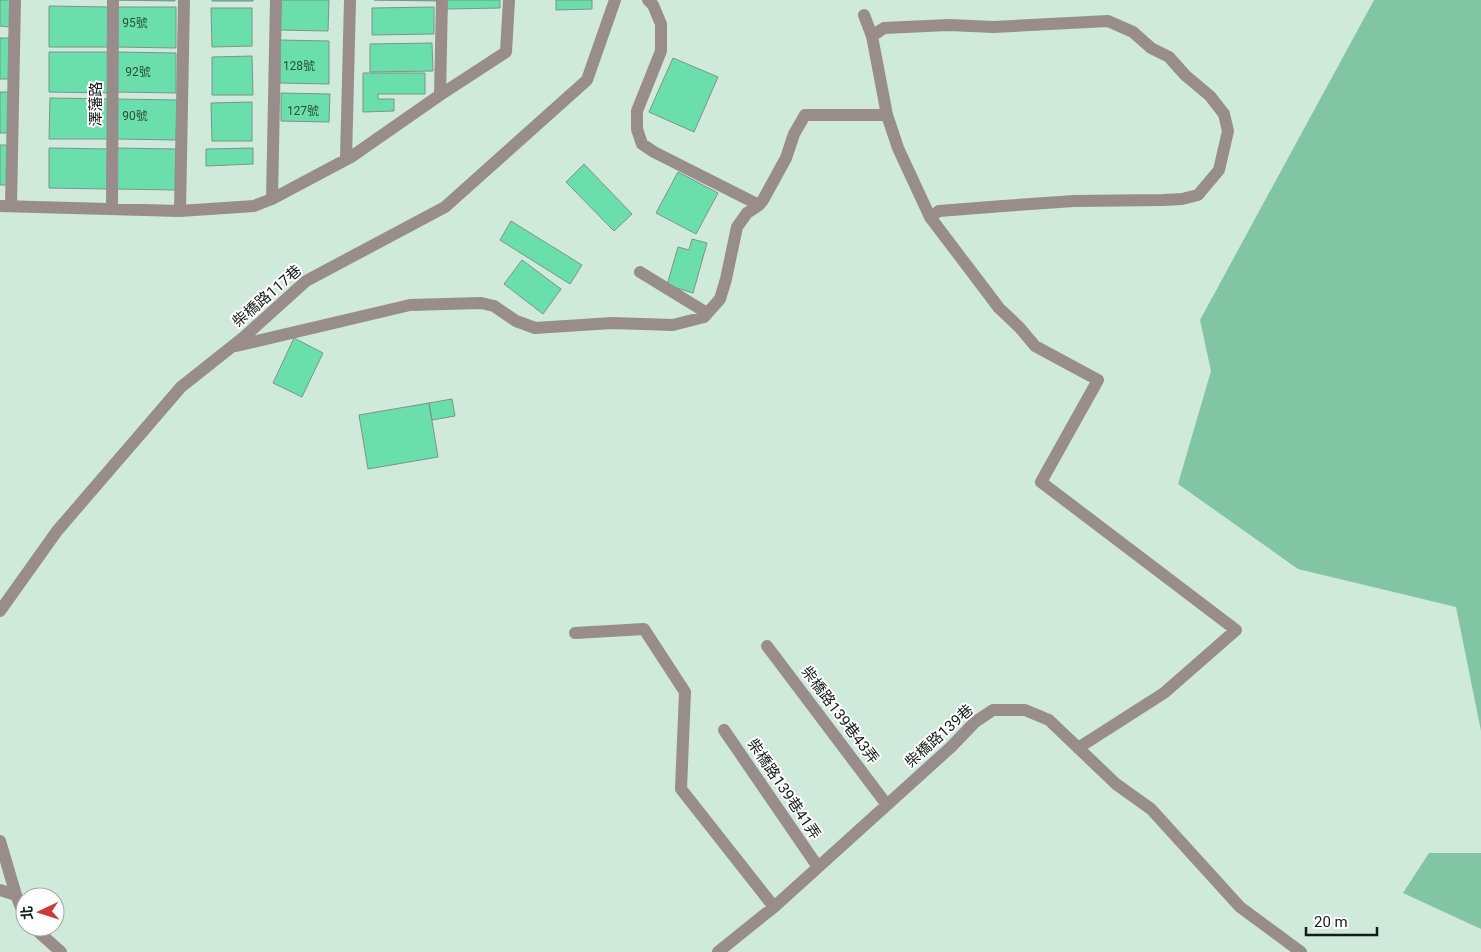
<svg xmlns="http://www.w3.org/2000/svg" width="1481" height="952" font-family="Roboto,'Noto Sans TC',sans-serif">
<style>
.green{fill:#82c5a4}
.building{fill:#6bdfab;stroke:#7c9487}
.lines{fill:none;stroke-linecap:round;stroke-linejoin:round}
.minor{stroke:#998d8b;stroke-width:12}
.labels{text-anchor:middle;stroke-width:4;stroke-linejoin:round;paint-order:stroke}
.number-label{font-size:12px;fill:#294d3d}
.street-label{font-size:15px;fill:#131c18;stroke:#fff}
</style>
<rect width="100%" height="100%" fill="#cfe9db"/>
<path class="green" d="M 1374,0 L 1481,0 L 1481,731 L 1456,607 L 1298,569 L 1178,484 L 1211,371 L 1200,320 Z
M 1429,853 L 1481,853 L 1481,929 L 1403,893 Z"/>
<path class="building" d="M 0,0 L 10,0 L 10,27 L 0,26 Z
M 116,0 L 175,0 L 175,1 Z
M 212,0 L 253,0 L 253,1 L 212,1 Z
M 280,0 L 329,0 L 328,31 L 279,30 Z
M 374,0 L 438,0 L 438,1 Z
M 446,0 L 500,0 L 500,8 L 446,9 Z
M 556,0 L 592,0 L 592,9 L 556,10 Z
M 49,6 L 110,7 L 109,47 L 49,47 Z
M 117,7 L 176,7 L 176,48 L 116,47 Z
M 434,7 L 434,34 L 372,35 L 372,8 Z
M 211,8 L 252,8 L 252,46 L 212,47 Z
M 0,38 L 9,38 L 9,79 L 0,79 Z
M 280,40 L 329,41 L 329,84 L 280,83 Z
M 432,43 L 433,71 L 370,72 L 370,44 Z
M 49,52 L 109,52 L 109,93 L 49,92 Z
M 117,52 L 176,53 L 176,93 L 116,92 Z
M 252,56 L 253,95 L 212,95 L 212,57 Z
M 673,58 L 718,77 L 694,132 L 649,112 Z
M 363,73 L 425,73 L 425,94 L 378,94 L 378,99 L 394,99 L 394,111 L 363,112 Z
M 0,92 L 10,92 L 9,133 L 0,133 Z
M 281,93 L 330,94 L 329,122 L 281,121 Z
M 50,98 L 110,99 L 110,139 L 49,139 Z
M 117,99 L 177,100 L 176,140 L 117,139 Z
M 252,102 L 252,141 L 212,141 L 211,103 Z
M 0,145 L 9,145 L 9,185 L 0,185 Z
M 49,148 L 109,149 L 109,189 L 49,188 Z
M 116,148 L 176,149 L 175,190 L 116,189 Z
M 253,148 L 253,164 L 206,166 L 206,149 Z
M 584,164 L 632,214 L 614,231 L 566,182 Z
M 678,172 L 718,193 L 696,234 L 656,213 Z
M 511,221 L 582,265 L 570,284 L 500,240 Z
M 692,239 L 707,243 L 693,293 L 667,285 L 678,247 L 689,250 Z
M 522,260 L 561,289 L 543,314 L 504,284 Z
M 294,338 L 323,353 L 302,397 L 273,383 Z
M 452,399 L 455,416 L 432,420 L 429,403 Z
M 429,403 L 438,457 L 368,469 L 359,415 Z"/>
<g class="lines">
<path class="minor" d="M 648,0 L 653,5 L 661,24 L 661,51 L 637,111 L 637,129 L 642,144 L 654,152 L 759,205
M 864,15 L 872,36 L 887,115 L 898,148 L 930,217 L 999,308 L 1020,328 L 1035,346 L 1098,380 L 1041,482 L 1236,630 L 1164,693 L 1078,748
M 872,36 L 884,28 L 905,27 L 949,25 L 994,27 L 1108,21 L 1133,32 L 1151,48 L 1169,57 L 1185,75 L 1210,96 L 1224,114 L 1228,131 L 1219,170 L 1198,195 L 1182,199 L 1163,200 L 1074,201 L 1003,206 L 939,211 L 930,217
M 440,95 L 442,0
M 346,159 L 350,0
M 272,199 L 276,0
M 0,206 L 180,211 L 254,206 L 272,199 L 351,157 L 440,95 L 506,52 L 509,0
M 11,206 L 15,0
M 112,209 L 113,0
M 180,211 L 184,0
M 640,272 L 707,313
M 236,346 L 410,305 L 481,303 L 494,306 L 516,321 L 535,328 L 612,323 L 673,325 L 704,317 L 720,299 L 726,279 L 737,227 L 747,213 L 759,205 L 763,200 L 786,158 L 794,134 L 805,115 L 887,115
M 0,611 L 57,531 L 181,387 L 244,337 L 306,281 L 445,207 L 587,80 L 615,0
M 575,633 L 644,629 L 685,692 L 681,789 L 774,907
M 767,646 L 887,805
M 724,730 L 818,867
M 0,841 L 16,895 L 25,917
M 0,890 L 16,895
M 33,927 L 61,952
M 718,952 L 774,907 L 951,747 L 975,722 L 993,710 L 1025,710 L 1049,720 L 1116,784 L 1151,809 L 1240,907 L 1301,952"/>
</g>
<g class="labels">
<g class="number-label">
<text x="135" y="27">95號</text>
<text x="299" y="70">128號</text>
<text x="138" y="76">92號</text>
<text x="303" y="115">127號</text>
<text x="135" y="120">90號</text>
</g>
<g class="street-label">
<text transform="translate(96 104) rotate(-90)" y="5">澤藩路</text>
<text transform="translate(267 296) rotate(-41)" y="5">柴橋路117巷</text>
<text transform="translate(840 715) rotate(53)" y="5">柴橋路139巷43弄</text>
<text transform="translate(939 736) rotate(-42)" y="5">柴橋路139巷</text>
<text transform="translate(784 789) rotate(56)" y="5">柴橋路139巷41弄</text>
</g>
</g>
<g transform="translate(40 912) rotate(266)"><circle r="24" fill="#ffffff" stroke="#a1a4a3"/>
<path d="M0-4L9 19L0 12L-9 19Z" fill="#c93a38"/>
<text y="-8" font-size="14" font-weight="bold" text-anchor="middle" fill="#131c18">北</text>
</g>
<path d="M1306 927v8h71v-8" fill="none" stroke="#131c18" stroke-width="2.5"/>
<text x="1314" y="927" font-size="15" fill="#131c18" stroke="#ffffff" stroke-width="4" paint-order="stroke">20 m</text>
</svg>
